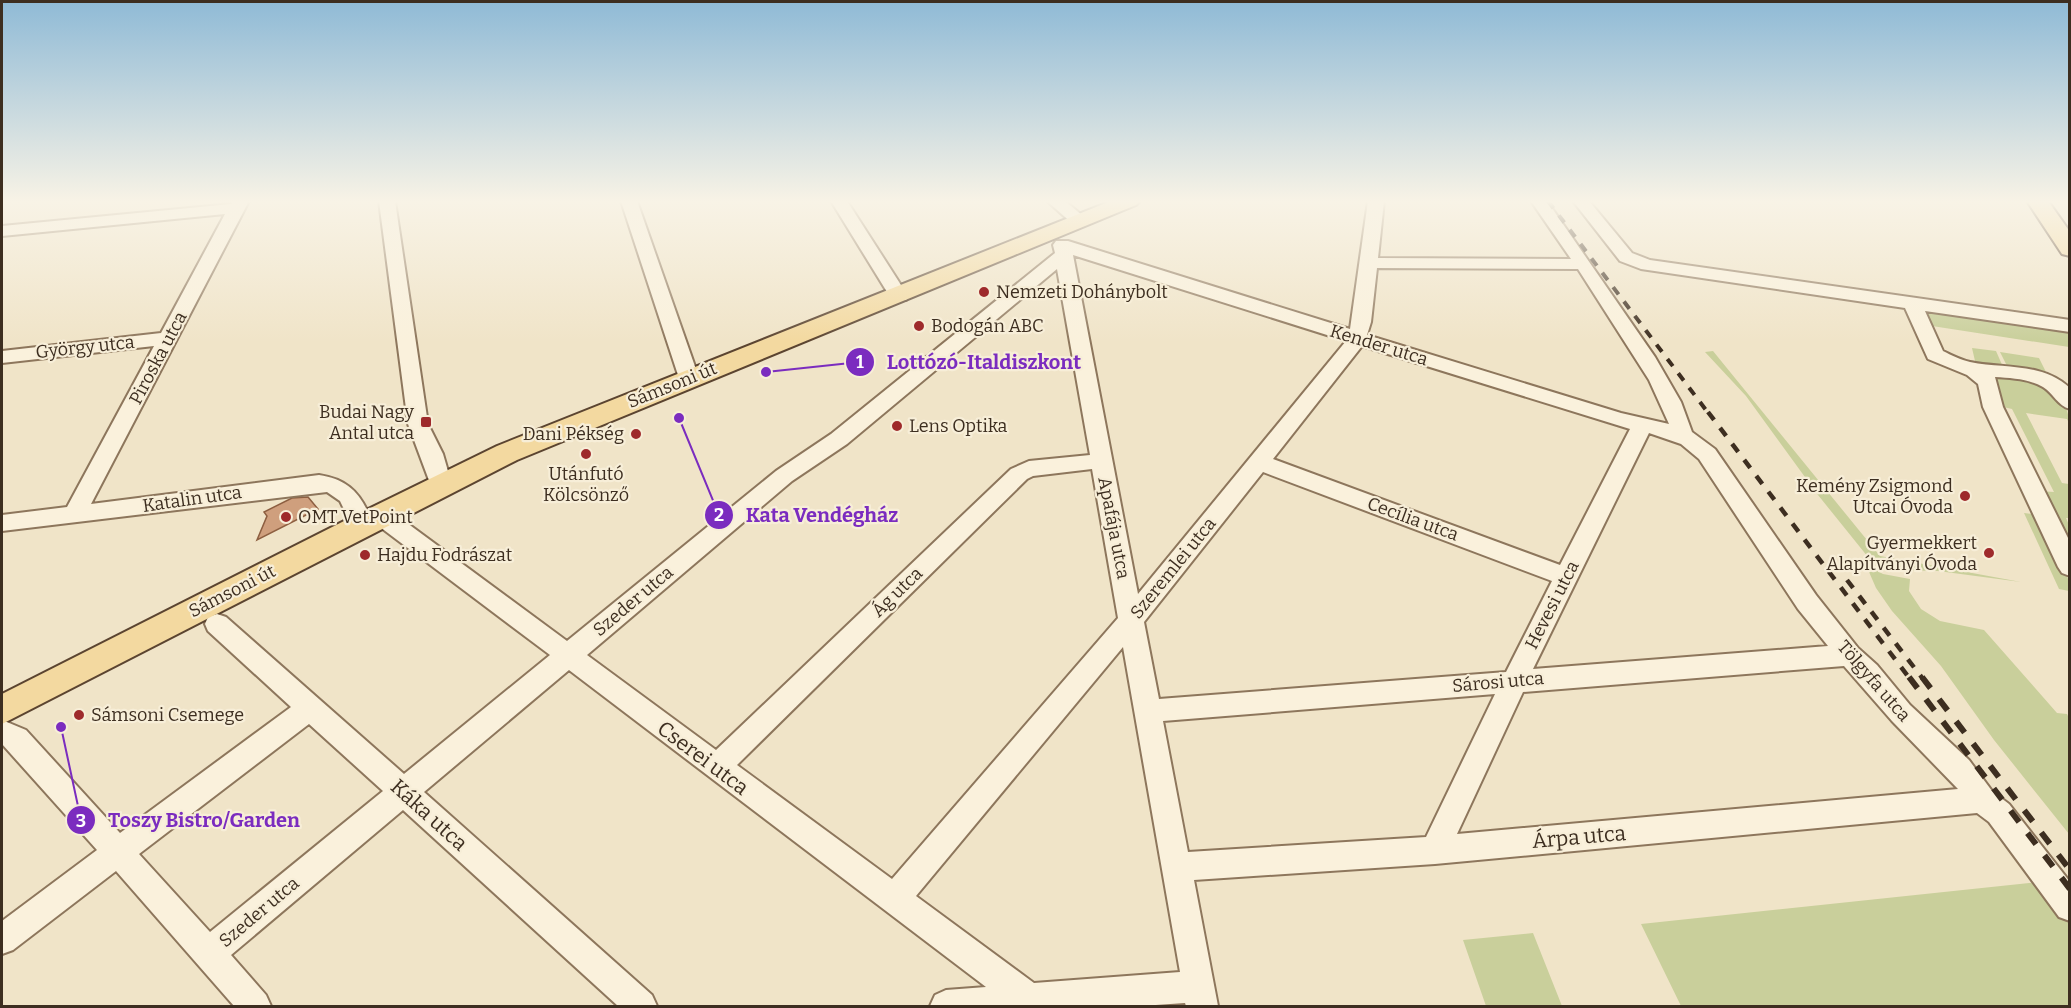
<svg xmlns="http://www.w3.org/2000/svg" width="2071" height="1008" font-family="Bitter,serif">
<style>
.green{fill:#c9cf9b}
.building{fill:#cf9f7d;stroke:#8d5f41;stroke-width:1.5}
.lines{fill:none;stroke-linecap:round;stroke-linejoin:round}
.minor-casing{stroke:#8d765c;stroke-width:4}
.major-casing{stroke:#5b4430;stroke-width:4}
.minor{fill:#faf1dc;fill-rule:evenodd}
.major{fill:#f3d9a0;fill-rule:evenodd}
.rail-far2{stroke:#3d2e20;stroke-width:4;stroke-dasharray:9 9;stroke-linecap:butt}
.rail-far1{stroke:#3d2e20;stroke-width:4.5;stroke-dasharray:10 10;stroke-linecap:butt}
.rail{stroke:#3d2e20;stroke-width:6;stroke-dasharray:14 14;stroke-linecap:butt}
.poi-dot{fill:#9e2a2b;stroke:#f7eed8;stroke-width:2}
.labels{text-anchor:middle;stroke-width:4.5;stroke-linejoin:round;paint-order:stroke}
.poi-label{font-size:18px;fill:#3d2e20;stroke:#f7eed8;text-anchor:start}
.street-label{font-size:18px;fill:#3d2e20;stroke:#f7eed8}
.near-street-label{font-size:21px;fill:#3d2e20;stroke:#f7eed8}
.leader{fill:none;stroke:#7b2cbf;stroke-width:2}
.callout-dot{fill:#7b2cbf;stroke:#f7eed8;stroke-width:2}
.mark-label{font-size:18px;text-anchor:middle;font-weight:bold;fill:#fff}
.callout-label{font-size:20px;text-anchor:middle;font-weight:bold;fill:#7b2cbf;stroke:#f7eed8;stroke-width:4.5;stroke-linejoin:round;paint-order:stroke}
</style>
<rect width="100%" height="100%" fill="#f0e4c8"/>
<path class="green" d="M 1930,309 L 2069,329 L 2069,347 L 1932,326 L 1945,357 L 1975,361 L 1972,348 L 1996,351 L 2003,367 C 1988,366 1949,367 1940,353 C 1932,342 1928,326 1923,313 L 1923,311 Z
M 1713,351 L 1880,556 L 2021,582 L 1938,571 L 1896,570 L 1872,562 L 1818,495 L 1746,396 L 1705,352 Z
M 2000,352 L 2039,358 L 2047,374 L 2008,368 Z
M 1994,376 L 2015,376 L 2018,380 C 2042,383 2069,395 2069,423 L 2067,419 L 2026,413 L 2062,483 L 2069,484 L 2069,518 L 2066,518 L 2069,525 L 2069,553 L 2040,491 L 2054,492 L 2012,409 L 1999,406 Z
M 2024,513 L 2039,515 L 2069,581 L 2069,591 L 2059,589 Z
M 1866,565 L 1883,574 L 1910,579 L 1909,591 L 1921,609 L 1940,621 L 1984,630 L 2057,713 L 2067,714 L 2070,720 L 2069,834 L 1994,740 L 1941,666 L 1892,611 L 1876,588 Z
M 2038,882 L 2069,924 L 2069,1006 L 1681,1006 L 1641,924 Z
M 1533,933 L 1562,1006 L 1486,1006 L 1463,940 Z"/>
<path class="building" d="M 308,497 L 318,509 L 257,540 L 267,516 L 264,512 L 292,498 Z"/>
<g class="lines">
<defs>
<path id="minor" d="M 233,201 L 249,201 L 91,504 L 319,475 C 345,479 358,490 369,514 L 372,509 L 380,507 L 388,509 L 567,641 L 776,471 L 831,434 L 1055,253 L 1053,245 L 1056,241 L 1068,241 L 1350,329 L 1368,201 L 1384,201 L 1378,258 L 1571,259 L 1531,201 L 1547,201 L 1655,357 L 1681,402 L 1692,432 L 1715,449 L 1816,595 L 1858,648 L 1877,665 L 1910,705 L 1969,760 L 1992,791 L 2009,804 L 2070,882 L 2070,921 L 2059,917 L 1989,822 L 1977,813 L 1435,864 L 1194,880 L 1218,1006 L 1186,1006 L 1185,1003 L 1141,1006 L 930,1006 L 935,995 L 946,990 L 986,987 L 569,670 L 424,792 L 652,995 L 657,1006 L 618,1006 L 403,810 L 231,955 L 266,995 L 271,1006 L 234,1006 L 116,871 L 13,950 L 2,954 L 2,921 L 97,850 L 2,744 L 2,720 L 26,730 L 120,833 L 291,707 L 208,631 L 205,624 L 208,617 L 217,614 L 226,617 L 404,774 L 550,655 L 372,521 L 370,530 L 362,532 L 354,530 L 340,501 L 327,492 L 2,531 L 2,515 L 67,507 L 154,346 L 2,363 L 2,351 L 161,333 L 225,214 L 2,236 L 2,226 L 231,204 ZM 1073,255 L 1346,341 L 1138,594 ZM 1377,268 L 1578,269 L 1649,380 L 1669,424 L 1621,413 L 1367,335 L 1371,322 ZM 1057,269 L 1090,455 L 1029,461 L 1011,469 L 716,750 L 587,655 L 792,481 L 847,444 ZM 1362,346 L 1630,429 L 1560,565 L 1273,459 ZM 1649,433 L 1681,444 L 1699,459 L 1798,609 L 1828,646 L 1533,669 ZM 1092,469 L 1118,618 L 892,879 L 737,765 L 1027,479 L 1033,476 ZM 1263,472 L 1552,581 L 1506,672 L 1159,699 L 1144,622 ZM 1123,647 L 1180,972 L 1034,983 L 916,896 ZM 1844,666 L 1892,721 L 1958,789 L 1457,834 L 1523,692 ZM 1495,694 L 1426,837 L 1188,852 L 1163,721 ZM 309,724 L 383,791 L 210,932 L 139,854 Z
M 379,201 L 395,201 L 428,424 L 443,454 L 452,485 L 449,491 L 441,493 L 433,491 L 408,424 Z
M 621,201 L 637,201 L 699,378 L 696,383 L 682,383 L 679,378 Z
M 831,201 L 847,201 L 908,296 L 906,300 L 892,300 Z
M 1047,201 L 1065,201 L 1089,221 L 1086,225 L 1074,225 Z
M 1573,201 L 1589,201 L 1632,253 L 1650,260 L 2070,320 L 2070,332 L 1925,311 L 1943,351 C 1951,355 1961,360 1970,362 C 2004,369 2041,362 2070,388 L 2070,409 C 2058,406 2053,393 2043,387 C 2029,379 2012,378 1995,377 L 2003,407 L 2070,542 L 2070,576 L 2062,573 L 2058,567 L 1983,407 L 1978,384 L 1967,375 L 1928,359 L 1905,308 L 1641,269 L 1620,261 Z"/>
<path id="major" d="M 1111,201 L 1140,201 L 1136,205 L 517,460 L 2,724 L 2,694 L 352,517 L 497,446 Z
M 2027,201 L 2048,201 L 2070,232 L 2070,256 L 2062,254 Z"/>
</defs>
<use href="#minor" class="minor-casing"/>
<use href="#major" class="major-casing"/>
<use href="#minor" class="minor"/>
<use href="#major" class="major"/>
<path class="rail-far2" d="M 1548,201 L 1709,414"/>
<path class="rail-far1" d="M 1708,412 L 1910,679
M 1847,580 L 1923,679"/>
<path class="rail" d="M 1909,677 L 2070,889
M 1922,677 L 2070,870"/>
</g>
<linearGradient id="sky" x2="0" y2="1"><stop stop-color="#8fbad6"/><stop offset="0.59" stop-color="#f8f3e6"/><stop offset="1" stop-color="#f8f3e6" stop-opacity="0"/></linearGradient>
<rect width="2071" height="342" fill="url(#sky)"/>
<g class="poi-dot">
<circle cx="984" cy="292" r="6"/>
<circle cx="919" cy="326" r="6"/>
<rect x="420" y="416" width="12" height="12" rx="3"/>
<circle cx="897" cy="426" r="6"/>
<circle cx="636" cy="434" r="6"/>
<circle cx="586" cy="454" r="6"/>
<circle cx="1965" cy="496" r="6"/>
<circle cx="286" cy="517" r="6"/>
<circle cx="1989" cy="553" r="6"/>
<circle cx="365" cy="555" r="6"/>
<circle cx="79" cy="715" r="6"/>
</g>
<g class="labels">
<g class="poi-label">
<text x="996" y="298">Nemzeti Dohánybolt</text>
<text x="931" y="332">Bodogán ABC</text>
<text x="414" y="418" text-anchor="end">Budai Nagy<tspan x="414" dy="21">Antal utca</tspan></text>
<text x="909" y="432">Lens Optika</text>
<text x="624" y="440" text-anchor="end">Dani Pékség</text>
<text x="586" y="480" text-anchor="middle">Utánfutó<tspan x="586" dy="21">Kölcsönző</tspan></text>
<text x="1953" y="492" text-anchor="end">Kemény Zsigmond<tspan x="1953" dy="21">Utcai Óvoda</tspan></text>
<text x="298" y="523">OMT VetPoint</text>
<text x="1977" y="549" text-anchor="end">Gyermekkert<tspan x="1977" dy="21">Alapítványi Óvoda</tspan></text>
<text x="377" y="561">Hajdu Fodrászat</text>
<text x="91" y="721">Sámsoni Csemege</text>
</g>
<g class="street-label">
<text transform="translate(1379 345) rotate(17)" y="6">Kender utca</text>
<text transform="translate(85 347) rotate(-6)" y="6">György utca</text>
<text transform="translate(158 358) rotate(-62)" y="6">Piroska utca</text>
<text transform="translate(672 385) rotate(-22)" y="6">Sámsoni út</text>
<text transform="translate(192 499) rotate(-8)" y="6">Katalin utca</text>
<text transform="translate(1413 519) rotate(20)" y="6">Cecília utca</text>
<text transform="translate(1114 528) rotate(79)" y="6">Apafája utca</text>
<text transform="translate(1173 568) rotate(-51)" y="6">Szeremlei utca</text>
<text transform="translate(232 591) rotate(-27)" y="6">Sámsoni út</text>
<text transform="translate(897 592) rotate(-44)" y="6">Ág utca</text>
<text transform="translate(633 601) rotate(-40)" y="6">Szeder utca</text>
<text transform="translate(1552 605) rotate(-63)" y="6">Hevesi utca</text>
<text transform="translate(1874 681) rotate(49)" y="6">Tölgyfa utca</text>
<text transform="translate(1498 682) rotate(-5)" y="6">Sárosi utca</text>
<text transform="translate(259 912) rotate(-40)" y="6">Szeder utca</text>
</g>
<g class="near-street-label">
<text transform="translate(703 758) rotate(37)" y="7">Cserei utca</text>
<text transform="translate(429 815) rotate(42)" y="7">Káka utca</text>
<text transform="translate(1579 837) rotate(-5)" y="7">Árpa utca</text>
</g>
</g>
<path class="leader" d="M766 372L860 362M679 418L719 515M61 727L81 820"/>
<g class="callout-dot">
<circle cx="766" cy="372" r="6"/>
<circle cx="679" cy="418" r="6"/>
<circle cx="61" cy="727" r="6"/>
<circle cx="860" cy="362" r="15"/>
<circle cx="719" cy="515" r="15"/>
<circle cx="81" cy="820" r="15"/>
</g>
<g class="mark-label">
<text x="860" y="368">1</text>
<text x="719" y="521">2</text>
<text x="81" y="827">3</text>
</g>
<g class="callout-label">
<text x="984" y="369">Lottózó-Italdiszkont</text>
<text x="822" y="522">Kata Vendégház</text>
<text x="204" y="827">Toszy Bistro/Garden</text>
</g>
<rect width="2071" height="1008" fill="none" stroke="#3d2e20" stroke-width="6"/>
</svg>
